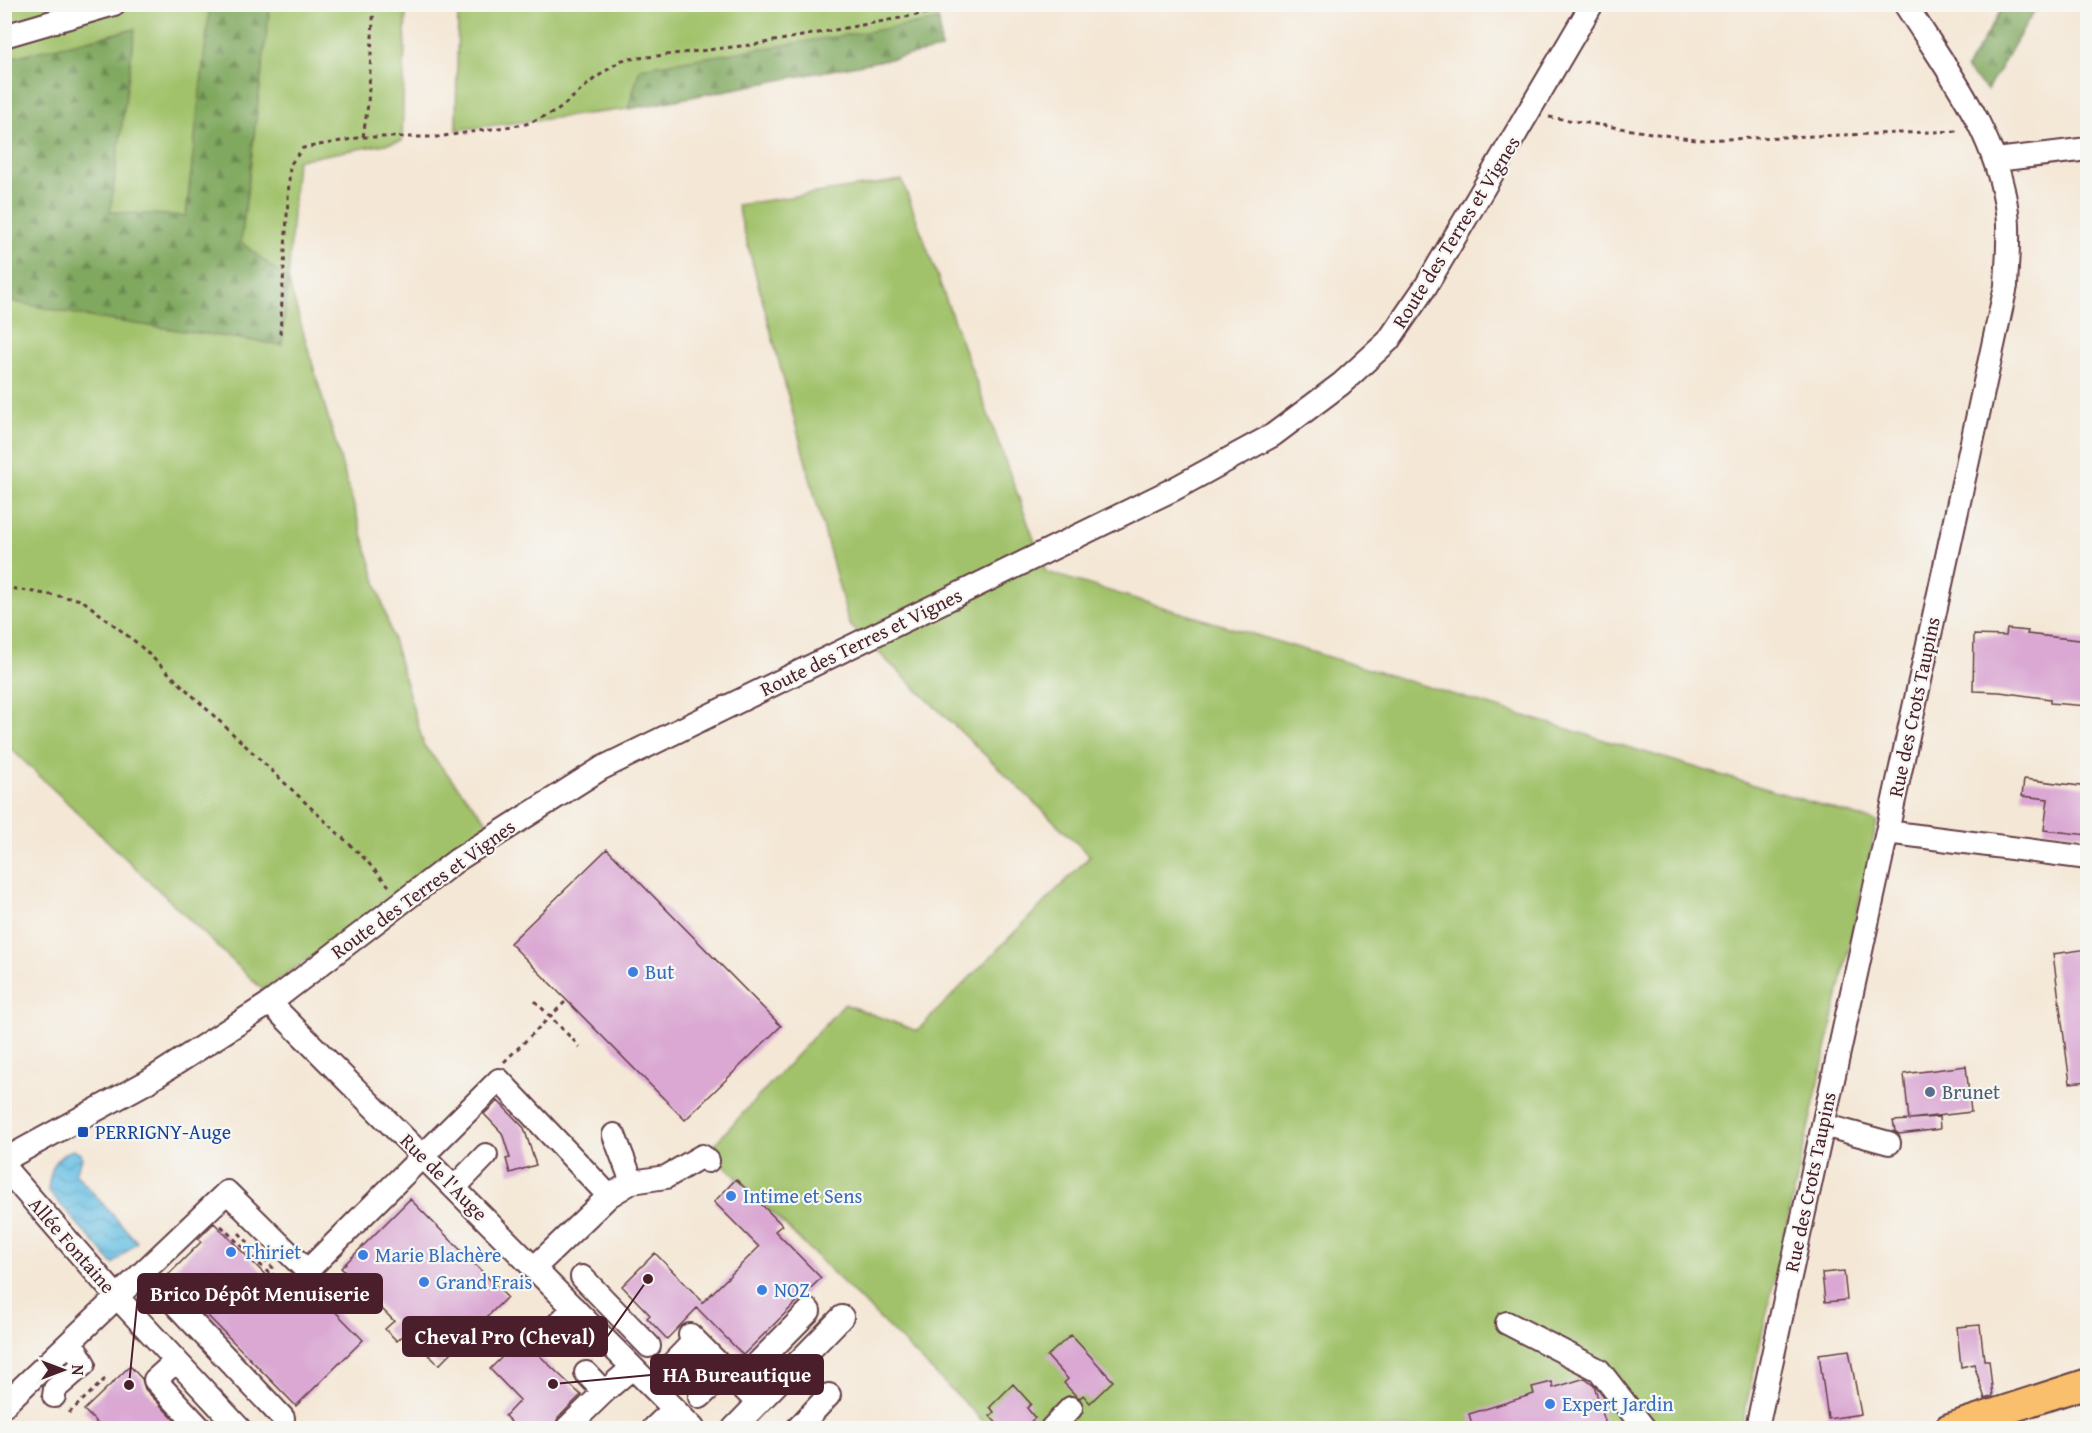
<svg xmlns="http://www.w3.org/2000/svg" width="2092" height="1433" font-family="'Gentium Book Plus',serif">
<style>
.green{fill:#a1c26b;stroke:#76704b;stroke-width:1.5}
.forest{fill:url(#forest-firs);stroke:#656445;stroke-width:1.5}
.water{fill:url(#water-waves);stroke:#586f88;stroke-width:1.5}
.building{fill:#daa8d3}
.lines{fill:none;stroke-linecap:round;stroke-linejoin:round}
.minor-casing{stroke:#643d44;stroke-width:26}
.major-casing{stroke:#643d44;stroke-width:32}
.path{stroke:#643d44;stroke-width:3;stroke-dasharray:4.5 4.5;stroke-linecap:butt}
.minor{stroke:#fff;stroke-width:22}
.major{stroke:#f9bf6d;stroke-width:28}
.shop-dot{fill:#3f7fe0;stroke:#f6f6f2;stroke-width:2}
.service-dot{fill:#5c6f8a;stroke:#f6f6f2;stroke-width:2}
.transit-dot{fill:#1a4fb4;stroke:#f6f6f2;stroke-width:2}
.labels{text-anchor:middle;stroke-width:4.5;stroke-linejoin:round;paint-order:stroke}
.street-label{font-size:20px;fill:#4a1f2b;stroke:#f6f6f2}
.shop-label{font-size:20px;fill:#366cbe;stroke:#f6f6f2;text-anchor:start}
.service-label{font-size:20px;fill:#4e5e75;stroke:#f6f6f2;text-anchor:start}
.transit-label{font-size:20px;fill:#164399;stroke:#f6f6f2;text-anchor:start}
.leader{fill:none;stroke:#4a1f2b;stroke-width:2}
.callout-dot{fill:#4a1f2b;stroke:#f6f6f2;stroke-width:2}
.callout{fill:#4a1f2b;stroke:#4a1f2b;stroke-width:2}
.callout-label{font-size:21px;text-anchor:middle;font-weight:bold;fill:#fff}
</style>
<defs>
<pattern id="forest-firs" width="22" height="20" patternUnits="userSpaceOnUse" patternTransform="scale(1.5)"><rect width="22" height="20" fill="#80a85f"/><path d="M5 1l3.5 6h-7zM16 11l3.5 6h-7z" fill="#6b884f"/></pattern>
<pattern id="water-waves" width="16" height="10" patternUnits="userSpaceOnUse" patternTransform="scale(1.5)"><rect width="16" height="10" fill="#66bfe4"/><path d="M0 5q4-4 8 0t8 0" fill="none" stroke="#569bb9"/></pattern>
</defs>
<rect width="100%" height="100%" fill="#f6f6f2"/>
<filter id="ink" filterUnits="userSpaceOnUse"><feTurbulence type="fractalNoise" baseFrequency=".0167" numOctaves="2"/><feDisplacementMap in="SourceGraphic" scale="12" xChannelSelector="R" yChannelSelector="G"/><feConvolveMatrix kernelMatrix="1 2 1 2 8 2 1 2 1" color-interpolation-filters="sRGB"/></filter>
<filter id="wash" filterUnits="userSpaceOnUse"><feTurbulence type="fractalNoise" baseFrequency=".008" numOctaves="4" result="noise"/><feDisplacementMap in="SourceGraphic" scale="24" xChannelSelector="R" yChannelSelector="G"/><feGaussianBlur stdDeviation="1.35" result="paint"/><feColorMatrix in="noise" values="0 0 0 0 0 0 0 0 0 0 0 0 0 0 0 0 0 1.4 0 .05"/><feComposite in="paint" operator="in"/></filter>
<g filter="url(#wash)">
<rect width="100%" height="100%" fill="#f4e7d5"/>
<path class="green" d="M 4,5 L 406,5 L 402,141 L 297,160 L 288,280 L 424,746 L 494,830 L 483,841 L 263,990 L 5,743 Z
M 458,5 L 936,5 L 941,49 L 628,109 L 456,130 Z
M 902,180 L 1046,572 L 1877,822 L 1741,1428 L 990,1428 L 709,1150 L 844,1004 L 917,1031 L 1090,856 L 849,624 L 737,205 Z"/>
<path class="forest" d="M 210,5 L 270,5 L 241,242 L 288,280 L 282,345 L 95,318 L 5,300 L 5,59 L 135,29 L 110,212 L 186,216 Z
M 2004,5 L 2038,5 L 1987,90 L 1966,69 Z
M 939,20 L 941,49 L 628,109 L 640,68 Z"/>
<path class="water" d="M 73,1150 L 81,1153 L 82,1159 L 75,1173 L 137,1242 L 113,1264 L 48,1190 C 50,1171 54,1156 73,1150 Z"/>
<g id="blocks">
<path class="building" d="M 2007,629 L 2028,631 L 2027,634 L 2088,641 L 2088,706 L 2050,703 L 2050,699 L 2000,692 L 1973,691 L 1974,635 L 2006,636 Z
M 2024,779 L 2088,787 L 2088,835 L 2044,830 L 2048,799 L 2022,796 Z
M 607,849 L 781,1026 L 685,1120 L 510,943 Z
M 2088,949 L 2088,1081 L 2070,1083 L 2053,954 Z
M 1966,1066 L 1971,1112 L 1910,1119 L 1939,1117 L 1940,1129 L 1899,1134 L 1895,1131 L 1893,1121 L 1909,1120 L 1904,1074 Z
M 498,1101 L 524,1128 L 536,1165 L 510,1173 L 506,1159 L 510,1158 L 502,1133 L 484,1114 Z
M 736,1179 L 782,1225 L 775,1231 L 821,1278 L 743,1355 L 697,1308 L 667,1339 L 647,1318 L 650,1315 L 622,1286 L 655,1253 L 703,1302 L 701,1304 L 759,1247 L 714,1202 Z
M 410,1199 L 507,1297 L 439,1365 L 406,1333 L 397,1341 L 385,1329 L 394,1321 L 341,1268 Z
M 214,1223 L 293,1303 L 304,1292 L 309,1297 L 315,1291 L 363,1340 L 296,1406 L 168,1275 L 201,1242 L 198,1239 Z
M 1844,1271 L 1847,1300 L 1825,1302 L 1822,1273 Z
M 1980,1325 L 1984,1360 L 1989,1360 L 1993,1396 L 1985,1399 L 1974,1364 L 1961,1367 L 1957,1327 Z
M 1071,1335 L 1113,1381 L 1090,1403 L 1083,1395 L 1080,1398 L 1076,1396 L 1064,1383 L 1068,1379 L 1047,1356 Z
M 521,1338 L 581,1395 L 558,1418 L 554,1428 L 517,1428 L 505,1416 L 520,1400 L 490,1369 Z
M 1849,1350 L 1861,1414 L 1828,1419 L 1819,1354 Z
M 130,1366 L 142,1379 L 145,1389 L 182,1428 L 102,1428 L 84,1410 Z
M 1585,1378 L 1594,1385 L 1607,1428 L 1473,1428 L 1469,1414 L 1534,1394 L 1532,1387 L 1552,1382 L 1553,1388 Z
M 1013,1384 L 1031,1404 L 1027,1408 L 1035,1418 L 1023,1428 L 1001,1428 L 990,1416 L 994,1412 L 990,1407 Z"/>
</g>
</g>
<g filter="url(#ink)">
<use href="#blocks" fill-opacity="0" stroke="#643d44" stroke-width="1.5"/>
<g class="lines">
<defs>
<path id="minor" d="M 4,36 L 114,4
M 1996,160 L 2088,149
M 1887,832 L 2088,858
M 270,1003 L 693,1428
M 1823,1125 L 1889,1143
M 614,1135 L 632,1182
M 4,1160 L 147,1082 L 270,1003 L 457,860 L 602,768 L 1174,489 L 1273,435 L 1341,384 L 1388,341 L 1426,286 L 1592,4
M 4,1167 L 117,1297 L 239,1428
M 454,1188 L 486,1155
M 534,1268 L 609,1196 L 632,1182 L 666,1177 L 702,1156 L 708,1161
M 582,1277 L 649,1346
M 176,1305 L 283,1418
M 1507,1323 L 1599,1370 L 1644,1428
M 549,1333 L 574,1308
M 690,1335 L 749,1394
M 176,1361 L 155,1380 L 200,1428
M 669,1367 L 695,1340
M 586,1373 L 604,1392 L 632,1368
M 738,1383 L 809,1311
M 54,1396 L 55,1389 L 84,1364 L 71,1341
M 700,1397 L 727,1372
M 4,1405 L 227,1192 L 307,1271 L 499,1080 L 609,1196
M 567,1428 L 604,1392
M 654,1428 L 674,1409
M 734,1428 L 842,1317
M 798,1428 L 829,1395
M 1052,1428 L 1071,1408
M 1757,1428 L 2006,286 C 2007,262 2010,236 2007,212 C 1997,133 1947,70 1905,4"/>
<path id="major" d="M 1949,1428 L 2088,1383"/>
</defs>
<use href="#minor" class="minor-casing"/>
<use href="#major" class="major-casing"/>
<path class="path" d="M 1549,117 L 1696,140 L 1960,131
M 363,137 L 437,137 L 526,124 L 557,111 L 594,79 L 622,60 L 758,44 L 933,12 L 943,4
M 280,334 L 290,165 L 303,148 L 363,137 L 368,104 L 374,4
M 4,587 L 82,600 L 137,643 L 364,858 L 389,886
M 535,1001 L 580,1047
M 504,1062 L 567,1000
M 221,1226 L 297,1301 L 308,1291
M 239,1233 L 273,1268 L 273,1277
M 69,1413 L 104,1380 L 101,1375"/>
<use href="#minor" class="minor"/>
<use href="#major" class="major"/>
</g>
</g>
<g class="shop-dot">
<circle cx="633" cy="972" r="6"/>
<circle cx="731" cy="1196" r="6"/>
<circle cx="231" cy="1252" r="6"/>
<circle cx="363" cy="1255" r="6"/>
<circle cx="424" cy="1282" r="6"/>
<circle cx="762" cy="1290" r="6"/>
<circle cx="1550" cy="1404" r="6"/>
</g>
<circle class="service-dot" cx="1930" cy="1092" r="6"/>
<rect class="transit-dot" x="77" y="1126" width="12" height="12" rx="3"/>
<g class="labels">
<g class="street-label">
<text transform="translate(1456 232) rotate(-58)" y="7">Route des Terres et Vignes</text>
<text transform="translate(861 642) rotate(-26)" y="7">Route des Terres et Vignes</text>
<text transform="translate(1914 707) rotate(-78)" y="7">Rue des Crots Taupins</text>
<text transform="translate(423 889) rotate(-36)" y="7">Route des Terres et Vignes</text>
<text transform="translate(444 1177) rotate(45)" y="7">Rue de l'Auge</text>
<text transform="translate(1810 1182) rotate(-78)" y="7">Rue des Crots Taupins</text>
<text transform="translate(72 1245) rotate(49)" y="7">Allée Fontaine</text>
</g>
<g class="shop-label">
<text x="645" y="979">But</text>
<text x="743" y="1203">Intime et Sens</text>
<text x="243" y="1259">Thiriet</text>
<text x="375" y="1262">Marie Blachère</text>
<text x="436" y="1289">Grand Frais</text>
<text x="774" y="1297">NOZ</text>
<text x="1562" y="1411">Expert Jardin</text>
</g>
<g class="service-label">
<text x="1942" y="1099">Brunet</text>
</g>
<g class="transit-label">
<text x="95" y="1139">PERRIGNY-Auge</text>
</g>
</g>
<path class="leader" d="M129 1385L138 1294M648 1279L607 1337M553 1384L651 1375"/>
<g class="callout-dot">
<circle cx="129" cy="1385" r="6"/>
<circle cx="648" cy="1279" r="6"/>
<circle cx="553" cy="1384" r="6"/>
</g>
<g class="callout">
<rect x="138" y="1274" width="244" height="39" rx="6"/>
<rect x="403" y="1317" width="204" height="39" rx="6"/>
<rect x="651" y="1355" width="172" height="39" rx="6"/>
</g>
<g class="callout-label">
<text x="260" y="1301">Brico Dépôt Menuiserie</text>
<text x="505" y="1344">Cheval Pro (Cheval)</text>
<text x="737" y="1382">HA Bureautique</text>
</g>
<rect width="2092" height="1433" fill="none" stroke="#f6f6f2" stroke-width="24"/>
<g transform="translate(63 1370) rotate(90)" stroke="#f6f6f2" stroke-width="4.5" paint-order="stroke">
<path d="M0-4.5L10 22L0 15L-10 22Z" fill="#4a1f2b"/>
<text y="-9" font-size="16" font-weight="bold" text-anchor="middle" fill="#4a1f2b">N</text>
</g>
</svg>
